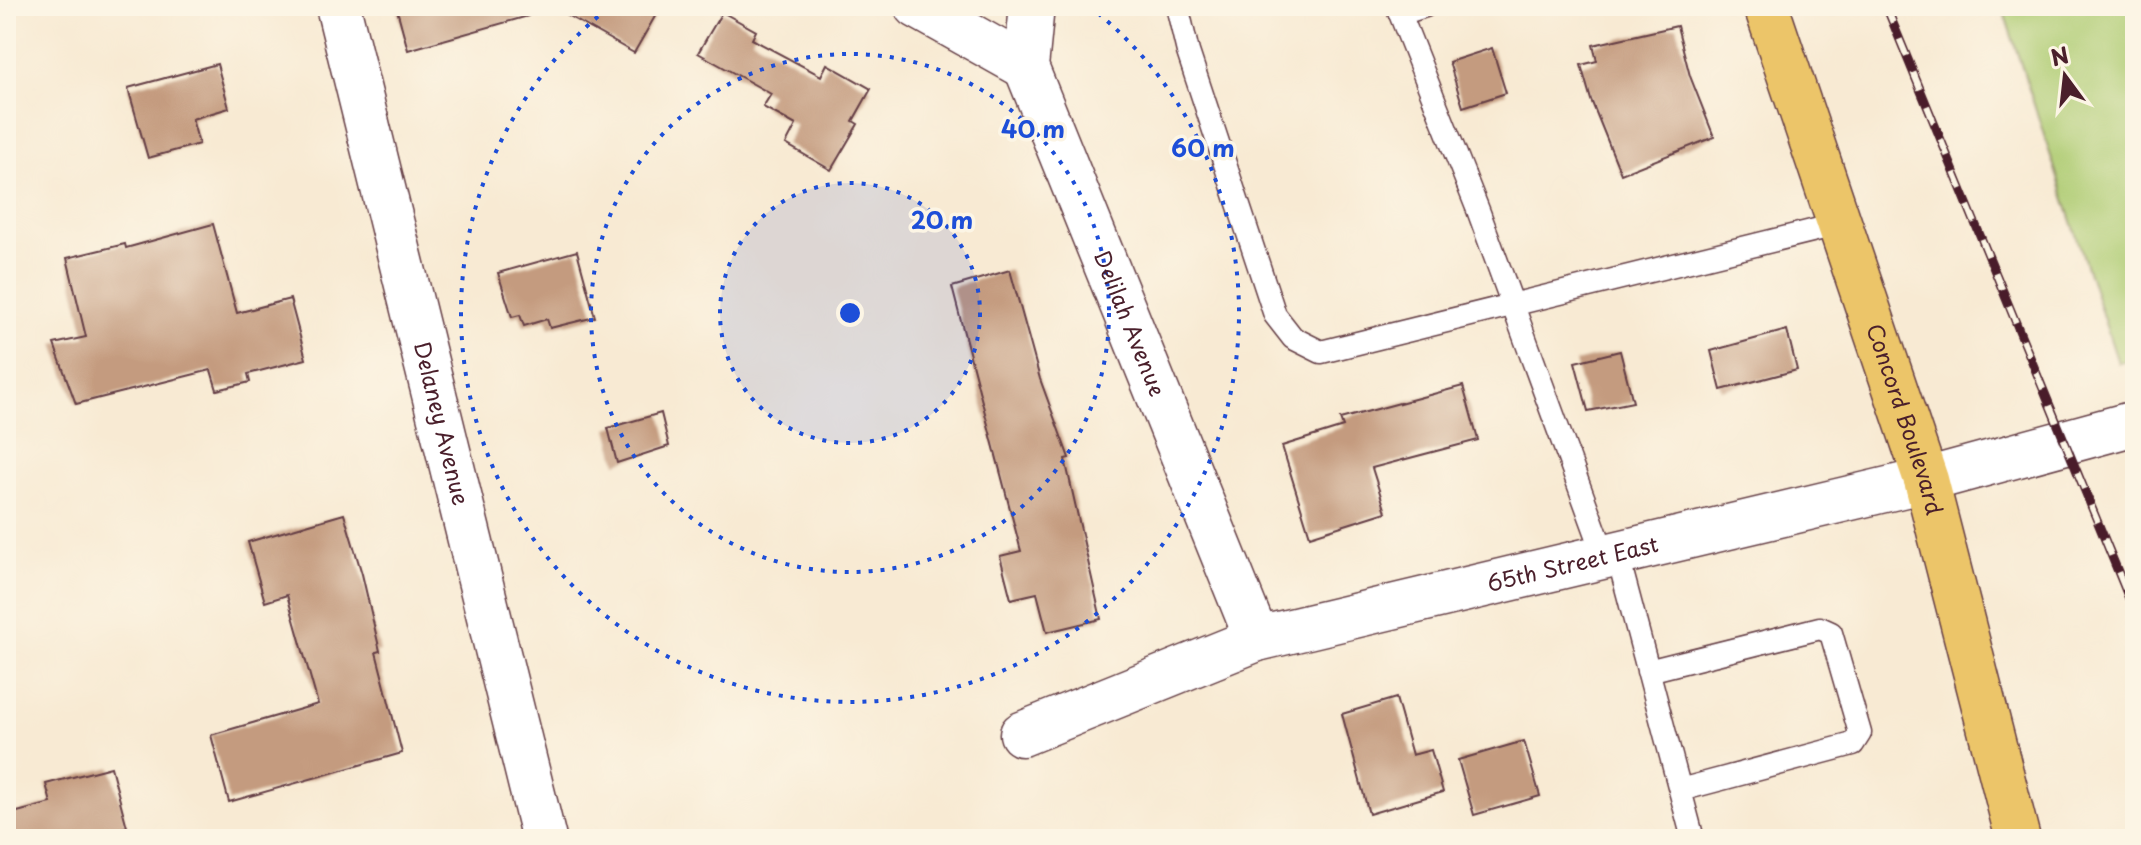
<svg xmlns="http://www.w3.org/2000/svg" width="2141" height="845" font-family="'Playpen Sans',sans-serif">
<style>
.green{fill:#afcc73;stroke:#7c764f;stroke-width:2}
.building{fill:#c49b7f}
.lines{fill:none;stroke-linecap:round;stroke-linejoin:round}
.lane-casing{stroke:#643d44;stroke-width:25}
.street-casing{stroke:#643d44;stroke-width:47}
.primary-casing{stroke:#643d44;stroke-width:47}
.lane{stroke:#fff;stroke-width:22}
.street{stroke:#fff;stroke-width:44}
.primary{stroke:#ecc569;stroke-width:44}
.rail-casing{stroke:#4a1f2b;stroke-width:9}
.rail{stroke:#fcf5e5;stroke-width:6;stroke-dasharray:18;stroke-linecap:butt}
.ring{fill:none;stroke:#1d4ed8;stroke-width:4;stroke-dasharray:4 8}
.labels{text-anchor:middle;stroke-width:7;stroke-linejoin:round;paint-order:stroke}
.street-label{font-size:22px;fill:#4a1f2b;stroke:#fcf5e5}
.centre{fill:#1d4ed8;stroke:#fcf5e5;stroke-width:4}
.ring-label{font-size:24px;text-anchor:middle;font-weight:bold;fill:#1d4ed8;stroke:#fcf5e5;stroke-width:7;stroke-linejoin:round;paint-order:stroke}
</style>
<rect width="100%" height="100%" fill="#fcf5e5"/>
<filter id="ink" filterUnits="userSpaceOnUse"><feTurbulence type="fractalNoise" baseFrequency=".0125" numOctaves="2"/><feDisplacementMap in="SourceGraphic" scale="16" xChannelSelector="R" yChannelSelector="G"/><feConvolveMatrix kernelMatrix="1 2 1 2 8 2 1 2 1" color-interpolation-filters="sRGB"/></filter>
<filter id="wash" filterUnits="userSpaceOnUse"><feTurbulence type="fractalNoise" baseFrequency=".006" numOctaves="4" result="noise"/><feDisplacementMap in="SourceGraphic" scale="32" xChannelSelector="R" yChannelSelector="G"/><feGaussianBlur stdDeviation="1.8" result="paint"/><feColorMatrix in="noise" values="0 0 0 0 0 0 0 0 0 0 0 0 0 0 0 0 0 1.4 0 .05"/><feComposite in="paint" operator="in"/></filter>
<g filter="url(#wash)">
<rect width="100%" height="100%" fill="#f8ead3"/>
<path class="green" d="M 2002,6 L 2135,6 L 2135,358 L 2118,363 Z"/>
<g id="blocks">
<path class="building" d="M 396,6 L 526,6 L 528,16 L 408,50 Z
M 551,6 L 661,6 L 634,53 Z
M 722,12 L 756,31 L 752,39 L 821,76 L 827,64 L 871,89 L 853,121 L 858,124 L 831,170 L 786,144 L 796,125 L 763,107 L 771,94 L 698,53 Z
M 1677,26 L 1690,76 L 1714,137 L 1621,174 L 1591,100 L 1581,65 L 1597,61 L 1593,45 Z
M 1492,48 L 1506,93 L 1463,107 L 1449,62 Z
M 217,64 L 229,108 L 192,119 L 199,144 L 148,158 L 128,88 Z
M 213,224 L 237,313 L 290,299 L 306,359 L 248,374 L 250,382 L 217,390 L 211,370 L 76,404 L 54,344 L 86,337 L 67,258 L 125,244 L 126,248 Z
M 577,251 L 595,317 L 550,328 L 547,319 L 524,326 L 520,315 L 512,317 L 498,273 Z
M 1010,270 L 1040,379 L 1069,458 L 1065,459 L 1101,619 L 1047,632 L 1037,593 L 1011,599 L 1000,556 L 1021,551 L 952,287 Z
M 1787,330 L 1797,370 L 1721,390 L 1711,351 Z
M 1620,351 L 1633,402 L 1588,411 L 1575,362 Z
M 1463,386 L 1478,440 L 1372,468 L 1386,512 L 1310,536 L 1282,446 L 1343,427 L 1340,419 Z
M 661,413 L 669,446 L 617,463 L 608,428 Z
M 344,514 L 362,574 L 380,651 L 376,652 L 402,753 L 229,802 L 211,735 L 318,704 L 287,595 L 265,602 L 248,542 Z
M 1396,698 L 1412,755 L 1431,750 L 1443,792 L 1369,814 L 1342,714 Z
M 1524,741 L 1540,796 L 1474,815 L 1458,760 Z
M 111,767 L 127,827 L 83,839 L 6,839 L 6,815 L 51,803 L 46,784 Z"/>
</g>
</g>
<g filter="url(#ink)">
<use href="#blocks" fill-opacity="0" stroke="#643d44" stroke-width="2"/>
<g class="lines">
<defs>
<path id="lane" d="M 1177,6 L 1188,52 L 1275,315 L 1293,338 L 1321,352 L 1840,224
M 1397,6 L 1478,210 L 1605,557
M 1400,14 L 1425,6
M 1617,553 L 1693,839
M 1648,671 L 1820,628 L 1831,633 L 1860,733 L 1853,744 L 1680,790"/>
<g id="street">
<path id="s1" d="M 338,6 L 544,839"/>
<path d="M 917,6 L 1026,67"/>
<path id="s2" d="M 1032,6 L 1026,67 L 1257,639"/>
<path id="s3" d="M 1022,734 L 1257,639 L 1926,480 L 2135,423"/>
</g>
<g id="primary">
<path id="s4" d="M 1766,6 L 1926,480 L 2018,839"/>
</g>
</defs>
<use href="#lane" class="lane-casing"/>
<use href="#street" class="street-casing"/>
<use href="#primary" class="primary-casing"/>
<use href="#lane" class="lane"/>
<use href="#street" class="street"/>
<use href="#primary" class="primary"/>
<defs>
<path id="rail" d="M 1886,6 L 2135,613"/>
</defs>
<use href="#rail" class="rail-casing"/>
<use href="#rail" class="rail"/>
</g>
</g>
<circle cx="850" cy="313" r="130" fill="#1d4ed8" fill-opacity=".12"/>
<g class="ring">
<circle cx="850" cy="313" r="130"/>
<circle cx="850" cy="313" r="259"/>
<path d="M1089 6A389 389 0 1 1 611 6"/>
</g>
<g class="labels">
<g class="street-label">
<text dy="8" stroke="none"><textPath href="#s2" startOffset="338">Delilah Avenue</textPath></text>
<text dy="8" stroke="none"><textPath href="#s4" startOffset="436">Concord Boulevard</textPath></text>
<text dy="8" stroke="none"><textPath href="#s1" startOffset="430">Delaney Avenue</textPath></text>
<text dy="8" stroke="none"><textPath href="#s3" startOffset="578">65th Street East</textPath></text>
</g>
</g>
<circle cx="850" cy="313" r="12" class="centre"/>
<g class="ring-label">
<text x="1033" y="138">40 m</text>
<text x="1203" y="157">60 m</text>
<text x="942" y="229">20 m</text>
</g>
<rect width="2141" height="845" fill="none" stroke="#fcf5e5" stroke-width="32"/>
<g transform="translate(2065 76) rotate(345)" stroke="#fcf5e5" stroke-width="6" paint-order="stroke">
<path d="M0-6L14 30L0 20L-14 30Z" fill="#4a1f2b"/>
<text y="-12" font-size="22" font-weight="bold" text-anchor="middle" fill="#4a1f2b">N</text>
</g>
</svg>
